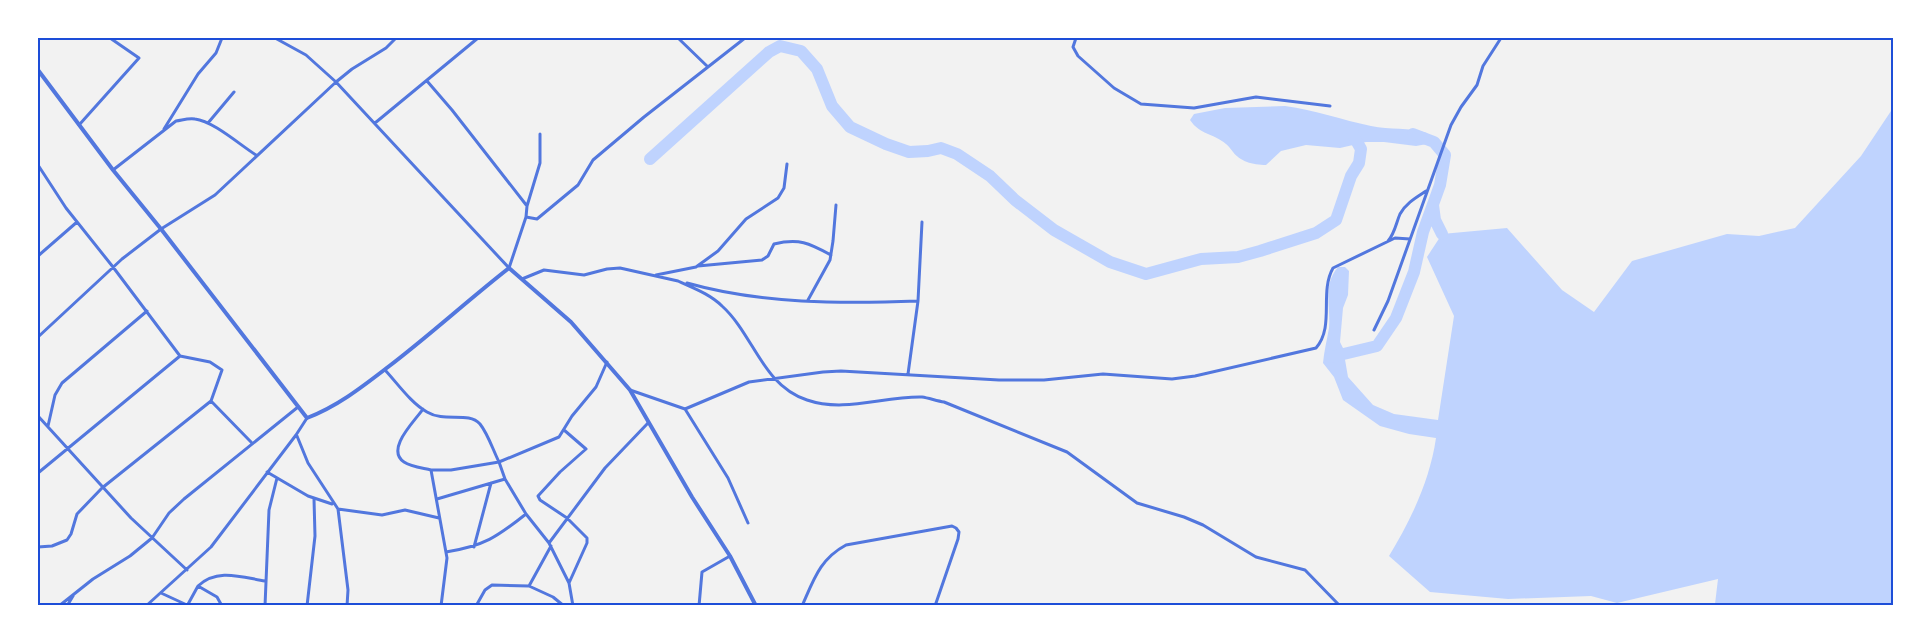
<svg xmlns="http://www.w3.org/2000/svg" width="1931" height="643" font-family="'Alegreya Sans',sans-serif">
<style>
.water{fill:#bfd3fe}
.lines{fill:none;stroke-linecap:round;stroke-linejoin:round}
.river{stroke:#bfd3fe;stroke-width:12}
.minor{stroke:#5277de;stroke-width:3}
.tertiary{stroke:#5277de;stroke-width:4}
.neatline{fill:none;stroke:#1d4ed8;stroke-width:2}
</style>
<rect width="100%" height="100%" fill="#f2f2f2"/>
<path class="water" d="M 1285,106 C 1315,110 1342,120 1371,126 C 1390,130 1409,127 1427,133 L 1428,136 L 1427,144 L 1416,146 L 1384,142 L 1366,142 L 1340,148 L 1306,145 L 1281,151 L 1266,165 C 1260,165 1252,164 1247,162 C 1233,156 1234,151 1226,144 C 1213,133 1200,135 1190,120 L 1194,114 L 1225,108 Z
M 1893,108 L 1893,605 L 1686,605 L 1715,604 L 1718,579 L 1617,603 L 1591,596 L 1508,599 L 1430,592 L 1389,556 C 1411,520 1430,480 1436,438 L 1409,434 L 1380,426 L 1343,400 L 1334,377 L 1323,363 C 1324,351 1327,340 1329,328 C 1331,306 1322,286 1338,267 L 1345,267 L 1349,271 L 1348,295 L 1343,308 L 1340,342 L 1343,348 L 1348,377 L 1373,405 L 1394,414 L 1438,420 L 1454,316 L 1427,257 L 1442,234 L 1507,228 L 1562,290 L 1594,312 L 1632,261 L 1727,234 L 1759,236 L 1795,228 L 1861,156 Z"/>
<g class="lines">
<path class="river" d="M 650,159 L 769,52 L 780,46 L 801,51 L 817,69 L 832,106 L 850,127 L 886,144 L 909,152 L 928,151 L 941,148 L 957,154 L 990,176 L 1015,200 L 1054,230 L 1110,262 L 1146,274 L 1201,259 L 1238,257 L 1260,251 L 1316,233 L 1336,220 L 1351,176 L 1359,163 L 1361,149 L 1353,135 L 1352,129
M 1433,205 L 1435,220 L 1442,234
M 1331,357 L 1377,346 L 1396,318 L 1414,272 L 1423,232 L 1440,185 L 1445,155 L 1434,142 L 1413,134"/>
<path class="minor" d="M 275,38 L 306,55 L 336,82 L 509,268 L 526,217 L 527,206 L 452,110 L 427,81
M 678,38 L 708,67
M 1076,38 L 1073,47 L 1078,56 L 1114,88 L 1141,104 L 1194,108 L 1256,97 L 1330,106
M 208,123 L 234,92
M 375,123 L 478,38
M 79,125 L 139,58 L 110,38
M 164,129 L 198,74 L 216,53 L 222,38
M 38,165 L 66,208 L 113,267 L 180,356
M 113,170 L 176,121 C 183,120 188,118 195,119 C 213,121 240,145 256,155
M 527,206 L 540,163 L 540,134
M 526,217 L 537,219 L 578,185 L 593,160 L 644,117 L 745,38
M 1388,241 C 1395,233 1396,223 1400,214 C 1406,203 1417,197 1426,191
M 38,256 L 77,222
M 698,266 L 762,260 L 768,256 L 774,244 C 799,238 809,243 831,255
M 656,275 L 696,267 L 718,251 L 746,219 L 778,198 L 784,188 L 787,164
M 522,279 L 544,270 L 584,275 L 607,269 L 620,268 L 678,281
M 678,281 C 693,288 710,294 722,306 C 754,335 762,385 807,400 C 845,413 883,396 922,397 C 929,398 937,401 944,402 L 1067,452 L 1137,503 L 1184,517 L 1203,525 L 1256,557 L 1305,570 L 1340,606
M 687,283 C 761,304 842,304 918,301
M 808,300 L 830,260 L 833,241 L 836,205
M 1374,330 L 1388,301 L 1451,125 L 1461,107 L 1477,85 L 1483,66 L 1501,38
M 38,337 L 122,259 L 161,229 L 215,195 L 336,82 L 352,69 L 386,48 L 396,38
M 385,370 C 398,384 411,403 427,412 C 445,423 468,411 480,424 C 488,434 493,450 499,462 L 559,437 L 572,416 L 596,387 L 607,362
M 908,374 L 918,301 L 922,222
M 630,390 L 685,409 L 749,382 L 823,372 L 841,371 L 999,380 L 1044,380 L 1103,374 L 1172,379 L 1195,376 L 1316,348 C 1335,326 1319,293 1333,268 L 1395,238 L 1410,239
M 423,409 C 415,421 385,449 404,462 C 411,467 423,468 431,470
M 685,409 L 728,478 L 748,523
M 38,416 L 131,518 L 187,570
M 48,426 L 55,395 L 62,383 L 147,311
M 564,430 L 586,449 L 560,472 L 538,496 L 540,500 L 567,518 L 587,538 L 587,543 L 569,583
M 297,436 L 308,463 L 338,509 L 348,590 L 347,606
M 267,472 L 308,496 L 332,504
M 38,473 L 180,356 L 210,362 L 222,370 L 211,401
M 505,479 L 526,514 L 549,543
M 437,499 L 505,479 L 499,462 L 451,470 L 431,470 L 447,558 L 441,606
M 338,509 L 382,515 L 405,510 L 439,518
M 38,547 L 52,546 L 67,540 L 71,534 L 77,514 L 102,488 L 211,401 L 251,442
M 474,547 L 491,483
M 446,552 C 484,546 497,537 526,514
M 198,586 C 217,568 241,577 265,581
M 529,586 L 551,546
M 161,593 L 187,605
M 59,606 L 93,579 L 130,556 L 152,538 L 169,513 L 184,499 L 298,407
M 67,606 L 73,596
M 146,606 L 211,547 L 296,435 L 307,418
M 187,606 L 198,586 L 217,597 L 222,606
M 265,606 L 269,510 L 277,478
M 307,606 L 315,536 L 314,499
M 476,606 L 485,590 L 492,585 L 529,586 L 553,597 L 564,606
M 573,606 L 569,583 L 549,543 L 605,468 L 648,423
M 699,606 L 702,572 L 730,556
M 802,606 C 814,579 820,559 846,545 L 952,526 L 956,528 L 959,532 L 958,539 L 935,606"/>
<path class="tertiary" d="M 38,70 L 113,170 L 161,229 L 307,418 C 338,406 362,387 388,367 C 430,335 468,300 509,268 L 571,322 L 630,390 L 692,497 L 730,556 L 756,606"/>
</g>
<rect width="1931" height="643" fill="none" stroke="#ffffff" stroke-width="78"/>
<rect x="39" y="39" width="1853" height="565" class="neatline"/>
</svg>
